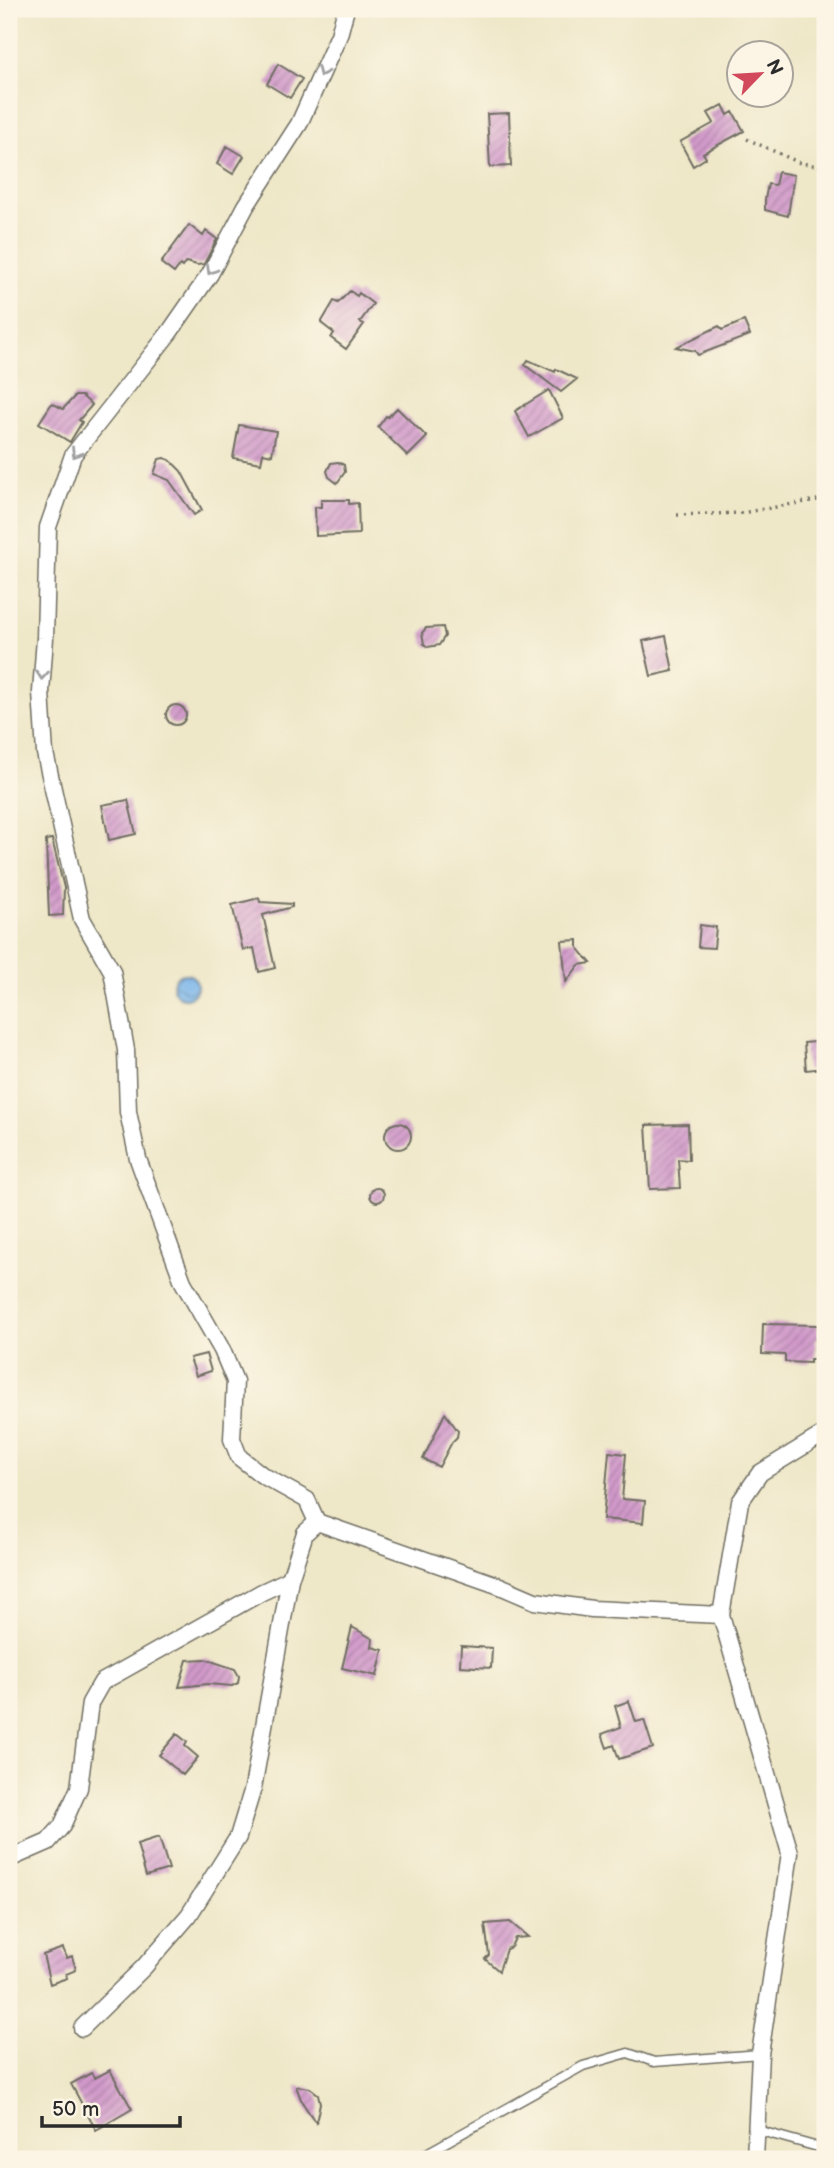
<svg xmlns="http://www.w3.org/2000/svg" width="834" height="2168" font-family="'Balsamiq Sans',sans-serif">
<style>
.water{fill:url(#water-waves);stroke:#52708a;stroke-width:2}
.building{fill:url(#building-hatch)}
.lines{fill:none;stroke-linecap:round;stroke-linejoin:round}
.lane-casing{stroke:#6f6d62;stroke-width:11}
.street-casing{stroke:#6f6d62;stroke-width:19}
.path{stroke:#6f6d62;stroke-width:3.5;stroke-dasharray:2 5;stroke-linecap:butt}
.lane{stroke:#fff;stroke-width:8}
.street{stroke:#fff;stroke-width:16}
.oneway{stroke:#a0a0a0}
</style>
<defs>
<pattern id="water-waves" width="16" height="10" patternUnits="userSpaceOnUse" patternTransform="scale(1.75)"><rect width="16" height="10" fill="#78b4ea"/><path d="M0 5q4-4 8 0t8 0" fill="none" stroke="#6393be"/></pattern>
<pattern id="building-hatch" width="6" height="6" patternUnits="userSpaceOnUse" patternTransform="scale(1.75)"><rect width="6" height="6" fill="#d199ca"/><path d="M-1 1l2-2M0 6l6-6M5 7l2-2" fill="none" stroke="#aa7da4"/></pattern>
</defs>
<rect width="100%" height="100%" fill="#fcf5e5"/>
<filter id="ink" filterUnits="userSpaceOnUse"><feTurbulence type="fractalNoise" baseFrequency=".0143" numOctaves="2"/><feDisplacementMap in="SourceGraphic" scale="14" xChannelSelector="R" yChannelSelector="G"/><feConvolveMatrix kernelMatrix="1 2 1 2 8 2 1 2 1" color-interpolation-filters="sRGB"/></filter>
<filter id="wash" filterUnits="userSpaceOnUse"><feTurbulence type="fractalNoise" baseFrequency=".00686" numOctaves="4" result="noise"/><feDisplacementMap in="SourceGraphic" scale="28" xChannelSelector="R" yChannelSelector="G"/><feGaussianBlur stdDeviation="1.57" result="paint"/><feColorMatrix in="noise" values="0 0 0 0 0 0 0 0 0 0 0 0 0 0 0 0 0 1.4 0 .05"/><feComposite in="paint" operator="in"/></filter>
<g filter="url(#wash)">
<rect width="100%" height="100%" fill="#eee7c8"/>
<path class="water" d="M173 986a12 12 0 1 1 24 0a12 12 0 1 1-24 0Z"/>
<g id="blocks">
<path class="building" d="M 278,64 L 302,79 L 290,98 L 267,84 Z
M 723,105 L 728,115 L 733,112 L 744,131 L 703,153 L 706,158 L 693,166 L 680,142 L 714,123 L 708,113 Z
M 509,113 L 511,166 L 490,167 L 487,114 Z
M 227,146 L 244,156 L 233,174 L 217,164 Z
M 778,172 L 794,175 L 788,216 L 765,210 L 765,199 L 768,184 L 775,185 Z
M 189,225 L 203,236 L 206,231 L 217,239 L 204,264 L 197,265 L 186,262 L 182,267 L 180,265 L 174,273 L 161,263 Z
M 350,291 L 357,296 L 359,293 L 373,304 L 360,322 L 364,324 L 346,349 L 331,338 L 334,333 L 321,323 L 334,301 L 338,303 Z
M 744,321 L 750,335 L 698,355 L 695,351 L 676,347 L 719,326 L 722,330 Z
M 528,360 L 555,372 L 556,369 L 577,379 L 561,392 L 525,365 Z
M 549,390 L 563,418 L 529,437 L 515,411 Z
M 75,396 L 82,396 L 92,405 L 79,420 L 82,422 L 70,442 L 39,423 L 52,403 L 63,409 Z
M 397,408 L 427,437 L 408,456 L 378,427 L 386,416 L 388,417 Z
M 239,425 L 276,431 L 272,455 L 263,453 L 261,463 L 233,458 Z
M 164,458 L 170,460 L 181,471 L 202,510 L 194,515 L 169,480 L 154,474 L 159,459 Z
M 338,462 L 344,465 L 345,472 L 337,483 L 329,477 L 327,471 L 331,463 Z
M 321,500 L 349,500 L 349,504 L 358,503 L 359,534 L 316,536 L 315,507 L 321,507 Z
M 443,627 L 445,636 L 439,645 L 428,647 L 424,644 L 422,633 L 426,628 Z
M 666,636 L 673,671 L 651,676 L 643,641 Z
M166 715a10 10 0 1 1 20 0a10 10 0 1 1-20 0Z
M 128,800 L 136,834 L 109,840 L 102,805 Z
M 52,839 L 64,888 L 63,915 L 49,916 L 46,840 Z
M 259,898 L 260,902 L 292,904 L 292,907 L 263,915 L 275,968 L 259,972 L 254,948 L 243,950 L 232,905 Z
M 700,925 L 716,927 L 714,948 L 698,947 Z
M 578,940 L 578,948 L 591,963 L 579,965 L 566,982 L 562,941 Z
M 825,1041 L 825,1068 L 806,1070 L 804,1043 Z
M385 1136a13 13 0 1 1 26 0a13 13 0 1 1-26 0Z
M 688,1124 L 689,1160 L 678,1159 L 680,1188 L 650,1189 L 646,1125 Z
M370 1195a7 7 0 1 1 14 0a7 7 0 1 1-14 0Z
M 763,1324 L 818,1325 L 819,1338 L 816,1339 L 815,1359 L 810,1359 L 810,1363 L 785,1362 L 785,1355 L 762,1354 Z
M 206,1354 L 211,1371 L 196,1376 L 190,1358 Z
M 445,1413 L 458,1431 L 457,1437 L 452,1442 L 439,1467 L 423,1459 Z
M 609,1452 L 626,1454 L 622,1499 L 645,1501 L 643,1523 L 603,1519 Z
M 352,1627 L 373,1639 L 372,1647 L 383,1650 L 377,1676 L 342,1668 Z
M 461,1646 L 492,1648 L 491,1668 L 460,1666 Z
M 205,1659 L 235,1669 L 239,1676 L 238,1683 L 232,1686 L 208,1684 L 179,1687 L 187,1660 Z
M 629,1701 L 636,1722 L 644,1720 L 653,1748 L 619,1759 L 614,1745 L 607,1748 L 602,1734 L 621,1727 L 615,1706 Z
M 177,1734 L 187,1742 L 185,1746 L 198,1757 L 183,1775 L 159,1755 Z
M 159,1837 L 169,1869 L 146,1876 L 137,1844 Z
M 510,1922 L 528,1937 L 515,1938 L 511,1947 L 506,1949 L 499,1971 L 485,1959 L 489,1955 L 485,1924 Z
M 63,1948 L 67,1958 L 72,1956 L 76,1970 L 66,1974 L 67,1978 L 50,1984 L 43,1955 Z
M 110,2070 L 132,2109 L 96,2130 L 71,2084 L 91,2073 L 95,2078 Z
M 296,2086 L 310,2088 L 318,2094 L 320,2103 L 316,2123 L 302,2102 Z"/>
</g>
</g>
<g filter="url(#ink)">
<use href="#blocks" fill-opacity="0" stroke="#6f6d62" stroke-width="2"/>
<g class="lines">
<defs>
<path id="lane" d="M 757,2130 L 825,2149
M 416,2159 L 583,2066 L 628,2053 L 654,2062 L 760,2054"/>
<path id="street" d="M 346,9 L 339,35 L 299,124 L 246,206 L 210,274 L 169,333 L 73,455 L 48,527 L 45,638 L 41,692 L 45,753 L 82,919 L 112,971 L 126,1050 L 128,1112 L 138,1159 L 183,1282 L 222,1350 L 235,1381 L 232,1439 L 239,1457 L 262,1475 L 307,1500 L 317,1522 L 500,1586 L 535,1601 L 592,1609 L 721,1615
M 9,1859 L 48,1842 L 62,1826 L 79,1788 L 90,1703 L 102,1682 L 262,1592 L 290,1579
M 82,2028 L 144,1967 L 189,1915 L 238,1837 L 253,1788 L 290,1579 L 305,1533 L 317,1522
M 755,2159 L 760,2054 L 790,1853 L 721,1615 L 740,1502 L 760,1473 L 825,1433"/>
</defs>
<use href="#lane" class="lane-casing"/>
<use href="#street" class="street-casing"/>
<path class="path" d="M 747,139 L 800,163 L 825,167
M 677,515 L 741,513 L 817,500 L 825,495"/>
<use href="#lane" class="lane"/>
<use href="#street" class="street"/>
</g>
<defs><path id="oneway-chevron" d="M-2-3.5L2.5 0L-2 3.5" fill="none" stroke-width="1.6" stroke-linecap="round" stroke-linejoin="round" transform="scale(1.75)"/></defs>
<g class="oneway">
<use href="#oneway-chevron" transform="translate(322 72) rotate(114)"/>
<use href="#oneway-chevron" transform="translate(211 270) rotate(120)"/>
<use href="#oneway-chevron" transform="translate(76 453) rotate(121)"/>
<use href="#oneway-chevron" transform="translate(42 675) rotate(95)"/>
</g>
</g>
<rect width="834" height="2168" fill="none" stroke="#fcf5e5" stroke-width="35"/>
<g transform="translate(760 74) rotate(65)"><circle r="33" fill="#fcf5e5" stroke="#a8a49b" stroke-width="2"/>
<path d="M0-5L12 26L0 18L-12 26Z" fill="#d1495b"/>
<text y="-10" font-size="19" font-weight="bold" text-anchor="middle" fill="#2b2b2b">N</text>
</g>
<path d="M42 2116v10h138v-10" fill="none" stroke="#2b2b2b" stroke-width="3.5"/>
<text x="52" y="2116" font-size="21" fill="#2b2b2b" stroke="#fcf5e5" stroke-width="5" paint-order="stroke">50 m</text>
</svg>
